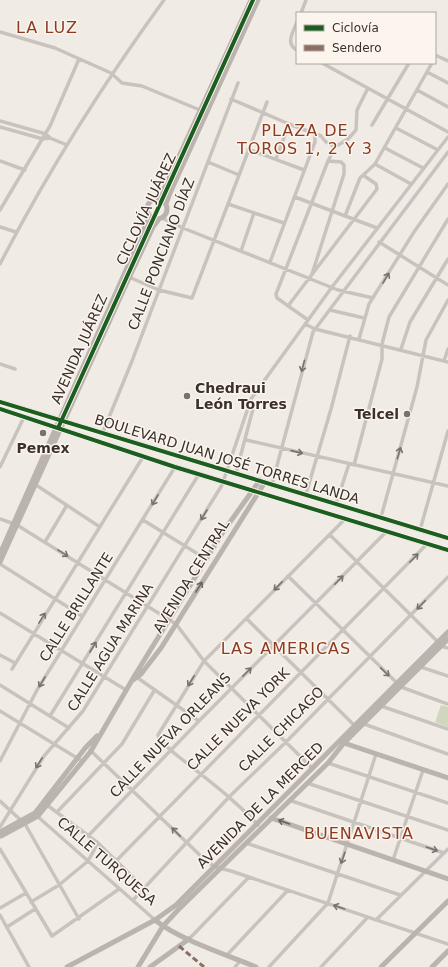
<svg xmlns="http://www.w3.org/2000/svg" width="448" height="967" font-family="'DejaVu Sans',sans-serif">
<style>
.green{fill:#d1d6bf}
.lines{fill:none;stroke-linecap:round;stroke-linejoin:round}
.street{stroke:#c9c3be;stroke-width:3.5}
.secondary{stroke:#bab3ae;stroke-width:5}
.primary{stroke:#b8b1ad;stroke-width:5.5}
.quiet{stroke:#8d6e63;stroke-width:3;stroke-dasharray:6 3;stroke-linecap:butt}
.cycleway-casing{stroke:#fbf5ee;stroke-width:6}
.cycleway{stroke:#1b5e20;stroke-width:4}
.oneway{stroke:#7b726d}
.oneway2{stroke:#6e645f}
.poi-dot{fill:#7a716c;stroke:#fbf5ee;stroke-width:1.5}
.labels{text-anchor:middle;stroke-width:3;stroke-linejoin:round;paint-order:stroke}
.street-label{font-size:14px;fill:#3b302b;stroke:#fbf5ee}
.poi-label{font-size:14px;font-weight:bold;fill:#3b302b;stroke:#fbf5ee;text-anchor:start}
.quarter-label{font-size:16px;letter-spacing:1px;fill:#8c3b22;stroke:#fbf5ee}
</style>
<rect width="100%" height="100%" fill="#f0ebe5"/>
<path class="green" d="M 441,705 L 448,707 L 448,727 L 435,722 Z"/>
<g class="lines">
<path class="street" d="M 301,13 L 306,0
M 297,22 C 293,32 285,44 297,50
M 0,32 L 55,48 L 111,73 L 122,83 L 142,86 L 207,113
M 435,55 L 448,61
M 322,63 L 448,132
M 427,72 L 448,83
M 417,90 L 448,107
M 231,99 L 289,124 L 321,136 L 326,142 L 335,147
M 0,121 L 46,134 L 50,138 L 67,145
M 372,125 L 409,63
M 0,127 L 43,139 L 50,138
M 396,128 L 438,150
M 385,148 L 423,168
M 248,149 L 304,170
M 276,159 L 289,124
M 0,161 L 25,170
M 208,162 L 239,175
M 375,164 L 411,184
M 295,197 L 377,228
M 228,204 L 284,223
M 0,210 L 50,126 L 79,59
M 345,216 L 360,178 L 375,164 L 432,63
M 162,218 L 183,228 L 338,290 L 373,298
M 0,227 L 16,232
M 379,242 L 448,285
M 241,251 L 254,213
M 270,262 L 315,142 L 315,135
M 0,264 C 48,171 103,84 164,0
M 312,274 L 344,174 L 344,165 L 341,162 L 328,161 L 335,147 L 348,139 L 356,130 L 357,110 L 368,88
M 124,275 L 159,290 L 192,298 L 267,102
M 288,306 L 377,189 L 376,184 L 363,175
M 330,310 L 364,318
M 308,320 L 277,298 L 276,294 L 328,161
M 305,324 L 315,329 L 448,362
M 359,339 L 369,304 L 414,232 L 448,184
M 401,349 L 410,322 L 448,259
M 444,361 L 448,349
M 0,364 L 15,369
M 103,432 L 132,361 L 238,83
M 246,440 L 448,486
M 354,465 L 382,359 L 382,344 L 389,317 L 448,219
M 0,467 L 24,417
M 236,473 L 254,405
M 272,484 L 313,332 L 448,152
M 36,485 L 100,527
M 306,494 L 331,409 L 350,336
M 336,504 L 349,464
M 381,517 L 417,387 L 426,340 L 448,300
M 0,519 L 17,525 L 176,624 L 204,661 L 313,769
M 143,520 L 206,559
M 420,530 L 448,431
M 330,535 L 438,642
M 45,542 L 67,505
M 0,564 L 82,616
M 288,576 L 397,683
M 0,613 L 126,690
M 247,619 L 355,726
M 441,646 L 448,648
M 0,655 L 15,663
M 421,667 L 448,676
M 12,669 L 143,457
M 135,676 L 199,721
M 0,685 L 69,728
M 401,687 L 448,704
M 381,706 L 448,729
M 0,711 L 82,761
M 50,716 L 199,474
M 364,724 L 448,754
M 90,750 L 204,859 L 215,867 L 231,871 L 448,944
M 0,761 L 37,690 L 175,467
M 328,763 L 448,803
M 307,783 L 448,830
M 289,800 L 444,853
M 0,801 L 25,824 L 79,919
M 47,805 L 98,843 L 143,887
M 57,812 L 122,744 L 154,691
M 37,816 L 155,920
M 258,825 C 231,796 204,777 174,753 C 169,748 159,742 158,735 L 204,661 L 345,519
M 0,827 L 44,756 L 83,711 L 222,485 L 251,399 L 332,287 L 448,137
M 89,835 L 199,721 L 387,531
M 246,843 L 400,895
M 0,849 L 52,936 L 119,889
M 117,860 L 427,544
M 393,860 L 423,770
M 133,900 L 230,796 L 286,742 L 448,577
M 31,902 L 59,885 L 88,861 L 98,843
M 0,908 L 26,893
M 0,915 L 29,967
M 376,920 L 448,849
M 7,927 L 35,909
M 189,939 L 249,877
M 227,955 L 288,890
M 235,967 L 240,961
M 269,967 L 328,903 L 376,754
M 321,967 L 368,917"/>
<path class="secondary" d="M147 209a10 10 0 1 1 20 0a10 10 0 1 1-20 0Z
M 155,199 L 164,189 L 251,0
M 166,204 L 170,193 L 258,0
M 0,554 L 150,216
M 0,562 L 129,278 L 153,227 L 159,219
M 133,680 L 141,674 L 161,648 L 265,482
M 344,743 L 448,778
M 271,818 L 448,879
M 0,832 L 35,813 L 86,747 L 97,736
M 1,836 L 38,816 L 91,751 L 135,675 L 223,532 L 260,480
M 155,920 C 178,939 227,955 256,967
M 67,967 L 155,920 L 176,905 L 448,632
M 138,967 L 163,926 L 178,910 L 328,763 L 344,743 L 448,639
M 150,967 L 189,939
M 381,967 L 448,901
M 432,967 L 448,951"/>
<path class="primary" d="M 0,402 L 448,538
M 0,409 L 175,467 L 448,550"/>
<path class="quiet" d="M 179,946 L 204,967"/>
<defs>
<path id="cycleway" d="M 0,402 L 448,538
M 0,409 L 175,467 L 448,550
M 58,428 L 253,0"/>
</defs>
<use href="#cycleway" class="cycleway-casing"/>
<use href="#cycleway" class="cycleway"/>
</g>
<defs><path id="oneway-shaft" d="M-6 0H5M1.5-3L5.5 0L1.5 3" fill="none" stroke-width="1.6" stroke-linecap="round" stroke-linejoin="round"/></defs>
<g class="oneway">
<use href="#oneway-shaft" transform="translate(386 278) rotate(-59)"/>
<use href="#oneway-shaft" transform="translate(303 366) rotate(105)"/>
<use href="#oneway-shaft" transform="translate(297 452) rotate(13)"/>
<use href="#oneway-shaft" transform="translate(399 453) rotate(-74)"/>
<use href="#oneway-shaft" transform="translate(155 500) rotate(121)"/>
<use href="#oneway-shaft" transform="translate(204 515) rotate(121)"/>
<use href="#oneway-shaft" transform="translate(63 553) rotate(32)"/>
<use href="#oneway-shaft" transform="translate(414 558) rotate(-45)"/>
<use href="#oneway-shaft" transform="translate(339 580) rotate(-45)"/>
<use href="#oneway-shaft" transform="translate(278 586) rotate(134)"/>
<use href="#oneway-shaft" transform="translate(421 605) rotate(134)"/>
<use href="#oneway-shaft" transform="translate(42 618) rotate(-58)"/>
<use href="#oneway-shaft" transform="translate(93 647) rotate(-58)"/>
<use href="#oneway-shaft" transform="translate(247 672) rotate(-45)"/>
<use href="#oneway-shaft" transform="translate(385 672) rotate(44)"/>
<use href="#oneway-shaft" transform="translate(191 681) rotate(122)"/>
<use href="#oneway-shaft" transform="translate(42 682) rotate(121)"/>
<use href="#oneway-shaft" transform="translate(39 763) rotate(122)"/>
<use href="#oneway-shaft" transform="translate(176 832) rotate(-134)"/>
<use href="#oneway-shaft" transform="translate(432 849) rotate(19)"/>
<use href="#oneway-shaft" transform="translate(343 858) rotate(109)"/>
<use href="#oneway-shaft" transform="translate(339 907) rotate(-161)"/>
</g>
<g class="oneway2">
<use href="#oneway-shaft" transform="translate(199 587) rotate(-58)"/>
<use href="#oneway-shaft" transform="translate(284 822) rotate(-161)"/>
</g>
<g class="poi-dot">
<circle cx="187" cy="396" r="4"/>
<circle cx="407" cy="414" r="4"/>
<circle cx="43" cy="433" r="4"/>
</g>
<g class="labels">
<g class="street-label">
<text transform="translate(146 209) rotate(-65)" y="5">CICLOVÍA JUÁREZ</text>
<text transform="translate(161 254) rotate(-69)" y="5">CALLE PONCIANO DÍAZ</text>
<text transform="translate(79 349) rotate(-66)" y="5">AVENIDA JUÁREZ</text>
<text transform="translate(227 459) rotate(17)" y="5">BOULEVARD JUAN JOSÉ TORRES LANDA</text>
<text transform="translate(191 576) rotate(-58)" y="5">AVENIDA CENTRAL</text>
<text transform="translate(76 607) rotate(-58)" y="5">CALLE BRILLANTE</text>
<text transform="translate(110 647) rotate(-58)" y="5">CALLE AGUA MARINA</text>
<text transform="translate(238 719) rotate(-45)" y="5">CALLE NUEVA YORK</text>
<text transform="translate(281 729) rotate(-45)" y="5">CALLE CHICAGO</text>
<text transform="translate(170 735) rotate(-46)" y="5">CALLE NUEVA ORLEANS</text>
<text transform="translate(260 805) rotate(-45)" y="5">AVENIDA DE LA MERCED</text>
<text transform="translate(107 861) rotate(41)" y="5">CALLE TURQUESA</text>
</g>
<g class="poi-label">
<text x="195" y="393">Chedraui<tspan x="195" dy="16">León Torres</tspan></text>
<text x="399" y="419" text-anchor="end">Telcel</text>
<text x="43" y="453" text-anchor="middle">Pemex</text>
</g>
<g class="quarter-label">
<text x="47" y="33">LA LUZ</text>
<text x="305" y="136">PLAZA DE<tspan x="305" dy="18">TOROS 1, 2 Y 3</tspan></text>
<text x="286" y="654">LAS AMERICAS</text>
<text x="359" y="839">BUENAVISTA</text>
</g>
</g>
<rect x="296" y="12" width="140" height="52" fill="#fbf5ee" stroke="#aea6a0"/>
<rect x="304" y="25" width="20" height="6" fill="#1b5e20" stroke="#aea6a0"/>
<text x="332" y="32" font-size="12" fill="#3b302b">Ciclovía</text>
<rect x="304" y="45" width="20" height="6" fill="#8d6e63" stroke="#aea6a0"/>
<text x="332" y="52" font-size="12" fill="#3b302b">Sendero</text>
</svg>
